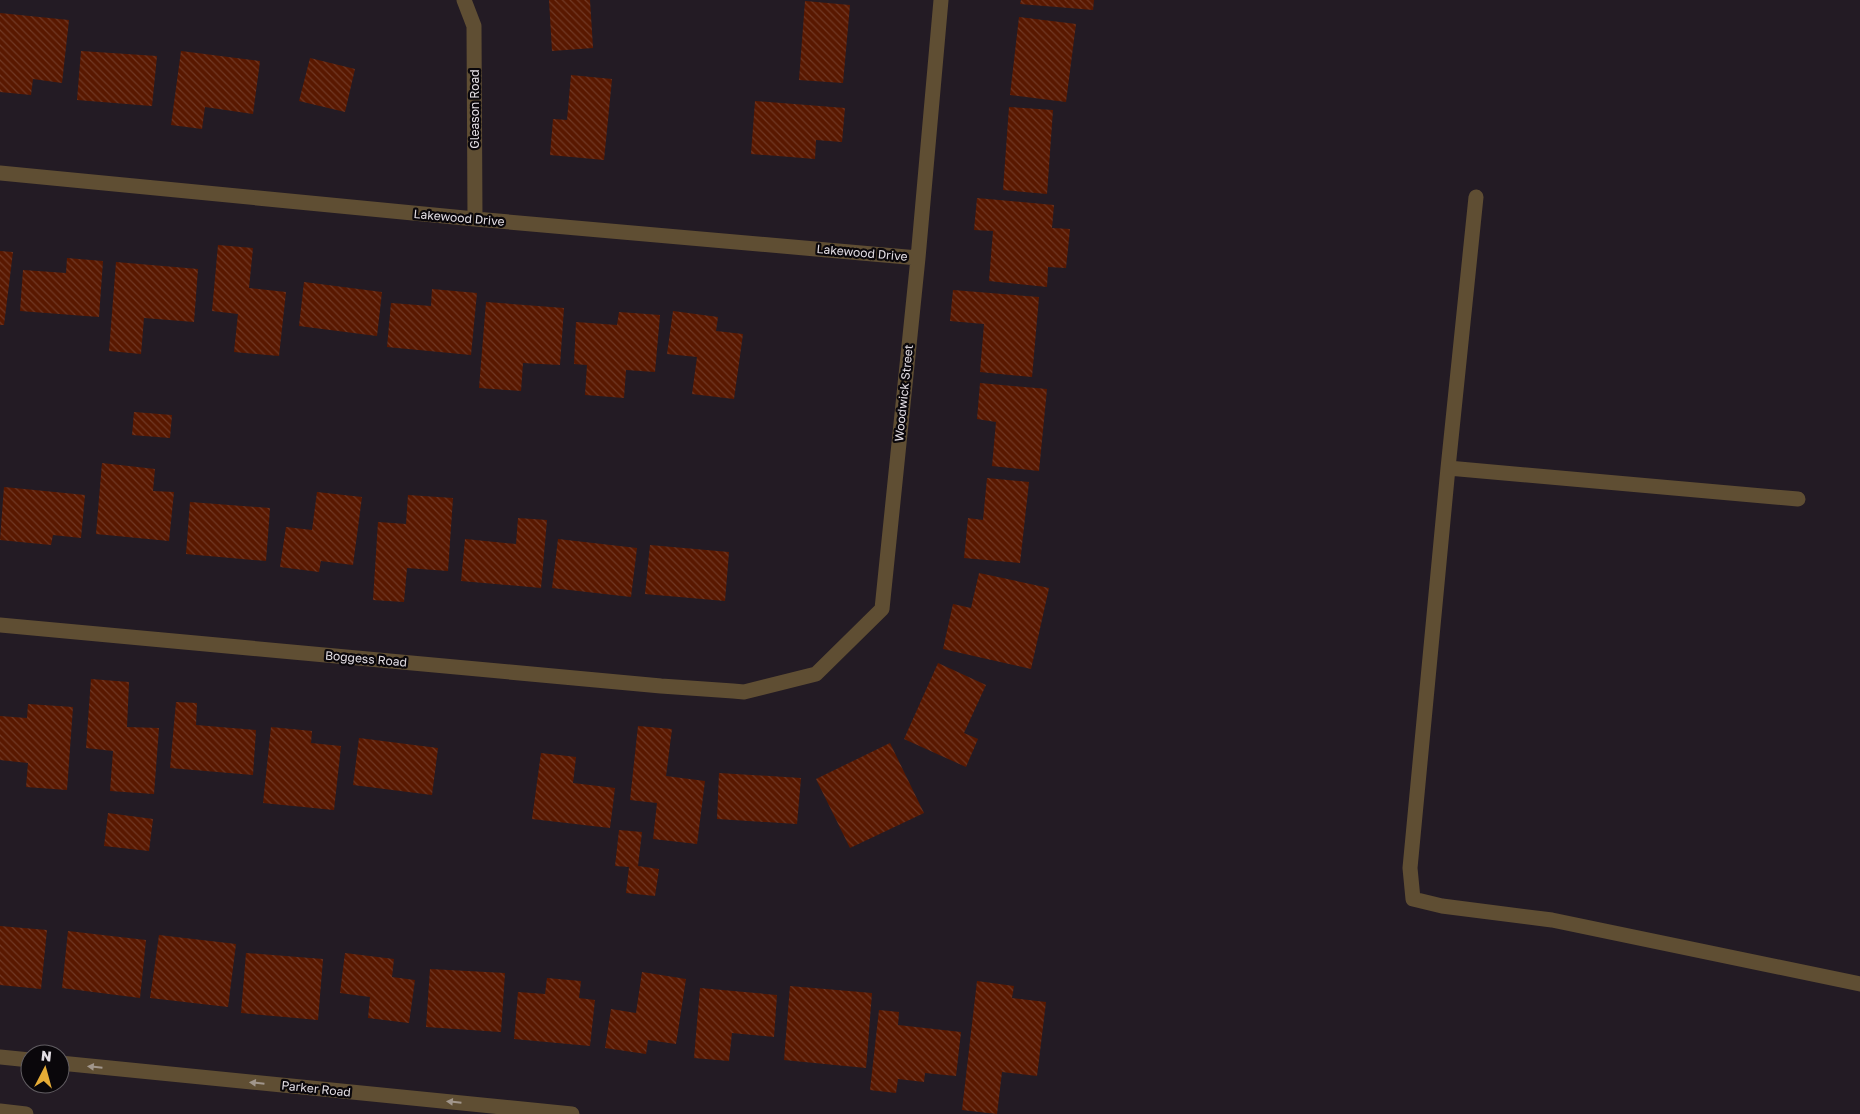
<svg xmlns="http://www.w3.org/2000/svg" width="1860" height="1114" font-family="'Golos Text',sans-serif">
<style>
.building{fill:url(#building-back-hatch)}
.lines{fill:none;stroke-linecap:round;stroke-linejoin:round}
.minor{stroke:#5f4e33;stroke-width:15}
.oneway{fill:#a1968c}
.labels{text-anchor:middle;stroke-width:4.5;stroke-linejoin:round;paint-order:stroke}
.street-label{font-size:12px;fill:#e3dee4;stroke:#0a070b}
</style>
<defs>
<pattern id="building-back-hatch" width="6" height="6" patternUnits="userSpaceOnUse" patternTransform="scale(1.25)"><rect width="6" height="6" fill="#591800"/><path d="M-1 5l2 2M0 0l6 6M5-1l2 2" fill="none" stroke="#713925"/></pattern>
</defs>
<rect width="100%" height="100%" fill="#231b24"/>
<path class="building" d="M 549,0 L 590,0 L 593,48 L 552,51 Z
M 1021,0 L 1094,0 L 1093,10 L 1020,4 Z
M 805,1 L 850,5 L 843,83 L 799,80 Z
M 0,13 L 69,20 L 62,83 L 33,79 L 31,95 L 0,92 Z
M 1019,17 L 1076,24 L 1066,102 L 1010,95 Z
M 81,51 L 157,56 L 152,106 L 77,100 Z
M 181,51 L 260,61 L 253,114 L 205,107 L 202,129 L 171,125 Z
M 310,58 L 355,69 L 345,112 L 299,101 Z
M 571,75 L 612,79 L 604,160 L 550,155 L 553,119 L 567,120 Z
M 755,101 L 845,108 L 842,142 L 816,140 L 815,159 L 751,154 Z
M 1009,107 L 1053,110 L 1047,194 L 1003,190 Z
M 977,198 L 1054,205 L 1052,228 L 1070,229 L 1066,268 L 1048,267 L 1047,287 L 989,281 L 993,231 L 974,230 Z
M 218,245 L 253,248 L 249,288 L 286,292 L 279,356 L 234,352 L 238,314 L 212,311 Z
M 0,251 L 13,252 L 4,325 L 0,325 Z
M 67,258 L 103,261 L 99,317 L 20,311 L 23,270 L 66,273 Z
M 116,262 L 198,269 L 194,322 L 144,318 L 141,354 L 109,351 Z
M 304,282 L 382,292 L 377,336 L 299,326 Z
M 432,289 L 477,293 L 471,355 L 387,347 L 391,303 L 431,306 Z
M 953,290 L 1039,297 L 1032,377 L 980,372 L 984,324 L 950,321 Z
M 486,302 L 564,308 L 560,365 L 523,363 L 521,391 L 479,388 Z
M 673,311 L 718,317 L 716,331 L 743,334 L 734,399 L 692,394 L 697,357 L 667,354 Z
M 619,312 L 660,315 L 655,372 L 626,370 L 624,398 L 585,395 L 587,365 L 574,364 L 576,322 L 617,325 Z
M 980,383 L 1047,389 L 1039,471 L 992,466 L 996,422 L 977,419 Z
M 134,412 L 172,415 L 170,438 L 132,435 Z
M 102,463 L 155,469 L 153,491 L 174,492 L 169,541 L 96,534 Z
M 987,478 L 1029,482 L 1020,563 L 964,558 L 968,518 L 983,520 Z
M 4,487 L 85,495 L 81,538 L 53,535 L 51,545 L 0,540 Z
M 317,492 L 362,497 L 353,565 L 321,561 L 319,572 L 280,567 L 286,527 L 312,530 Z
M 408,495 L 453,498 L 448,571 L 407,568 L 404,602 L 373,600 L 378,522 L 406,524 Z
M 190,502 L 270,508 L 266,561 L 186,554 Z
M 518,518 L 547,520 L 541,588 L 461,581 L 465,539 L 516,544 Z
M 558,539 L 637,548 L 631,597 L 552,588 Z
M 650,545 L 729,552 L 725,601 L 645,594 Z
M 979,573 L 1049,588 L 1031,669 L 943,649 L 953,604 L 971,608 Z
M 938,663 L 986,685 L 964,733 L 978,739 L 966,767 L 904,739 Z
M 91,679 L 129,682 L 127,727 L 159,728 L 154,794 L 110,791 L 113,751 L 86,748 Z
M 176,702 L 197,703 L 196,725 L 256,730 L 253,775 L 170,768 Z
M 28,704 L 73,707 L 67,790 L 26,787 L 28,763 L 0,760 L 0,716 L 27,718 Z
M 638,726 L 672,729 L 666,776 L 705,781 L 697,844 L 653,839 L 657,803 L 630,800 Z
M 271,727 L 312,731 L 311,743 L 341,746 L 334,810 L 263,803 Z
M 359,738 L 438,748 L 432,795 L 353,785 Z
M 890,743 L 924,813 L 850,848 L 816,779 Z
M 541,753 L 576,757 L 573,783 L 615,788 L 610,828 L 532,819 Z
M 719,773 L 801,778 L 797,824 L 717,819 Z
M 108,813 L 153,819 L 149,851 L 104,846 Z
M 619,830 L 642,832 L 638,866 L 659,869 L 655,896 L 626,893 L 629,867 L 615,866 Z
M 0,926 L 47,930 L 41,989 L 0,985 Z
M 68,931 L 146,940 L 140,998 L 62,988 Z
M 159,935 L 236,944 L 228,1007 L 150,998 Z
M 246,953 L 323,959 L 318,1020 L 241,1013 Z
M 345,953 L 394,959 L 392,977 L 415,980 L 409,1023 L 368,1018 L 370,997 L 340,993 Z
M 430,969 L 505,973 L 501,1032 L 426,1027 Z
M 642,972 L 686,979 L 676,1044 L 648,1040 L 646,1054 L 605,1048 L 611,1009 L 636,1013 Z
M 547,978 L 581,981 L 579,998 L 595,1000 L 590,1046 L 514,1039 L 518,992 L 545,994 Z
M 977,981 L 1014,986 L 1012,998 L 1046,1002 L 1037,1076 L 1002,1072 L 997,1114 L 962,1110 Z
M 790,986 L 872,993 L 866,1068 L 784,1060 Z
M 700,988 L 777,995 L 774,1037 L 732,1033 L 729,1061 L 694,1058 Z
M 879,1010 L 899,1012 L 898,1025 L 961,1032 L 956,1076 L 925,1073 L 924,1082 L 898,1079 L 896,1093 L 870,1090 Z"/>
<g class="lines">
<path class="minor" d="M 464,0 L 474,26 L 475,219
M 0,173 L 475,219 L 918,258
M 1476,197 L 1448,468 L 1410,868 L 1413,899 L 1442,906 L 1552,920 L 1860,984
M 1448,468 L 1798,499
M 0,625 L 661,686 L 733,691 L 744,692 L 816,674 L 882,609 L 918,258 L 941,0
M 0,1057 L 30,1060
M 60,1063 L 572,1114
M 0,1111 L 26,1114"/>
</g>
<defs><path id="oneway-solid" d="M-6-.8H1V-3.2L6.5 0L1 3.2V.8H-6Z" transform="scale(1.25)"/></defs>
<g class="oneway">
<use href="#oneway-solid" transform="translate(95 1067) rotate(-174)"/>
<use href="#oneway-solid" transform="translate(257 1083) rotate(-174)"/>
<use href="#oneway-solid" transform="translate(454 1102) rotate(-174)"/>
</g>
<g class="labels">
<g class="street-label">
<text transform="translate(475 109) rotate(-90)" y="4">Gleason Road</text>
<text transform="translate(459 218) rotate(5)" y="4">Lakewood Drive</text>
<text transform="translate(862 253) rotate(5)" y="4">Lakewood Drive</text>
<text transform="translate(904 393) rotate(-84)" y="4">Woodwick Street</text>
<text transform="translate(366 659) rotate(5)" y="4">Boggess Road</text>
<text transform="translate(316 1089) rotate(6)" y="4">Parker Road</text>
</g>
</g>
<g transform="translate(45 1069) rotate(6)"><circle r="24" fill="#0a070b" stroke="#615d62"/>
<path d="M0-4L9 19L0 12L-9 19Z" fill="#e6ac36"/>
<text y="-8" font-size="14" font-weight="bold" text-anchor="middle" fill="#e3dee4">N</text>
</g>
</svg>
